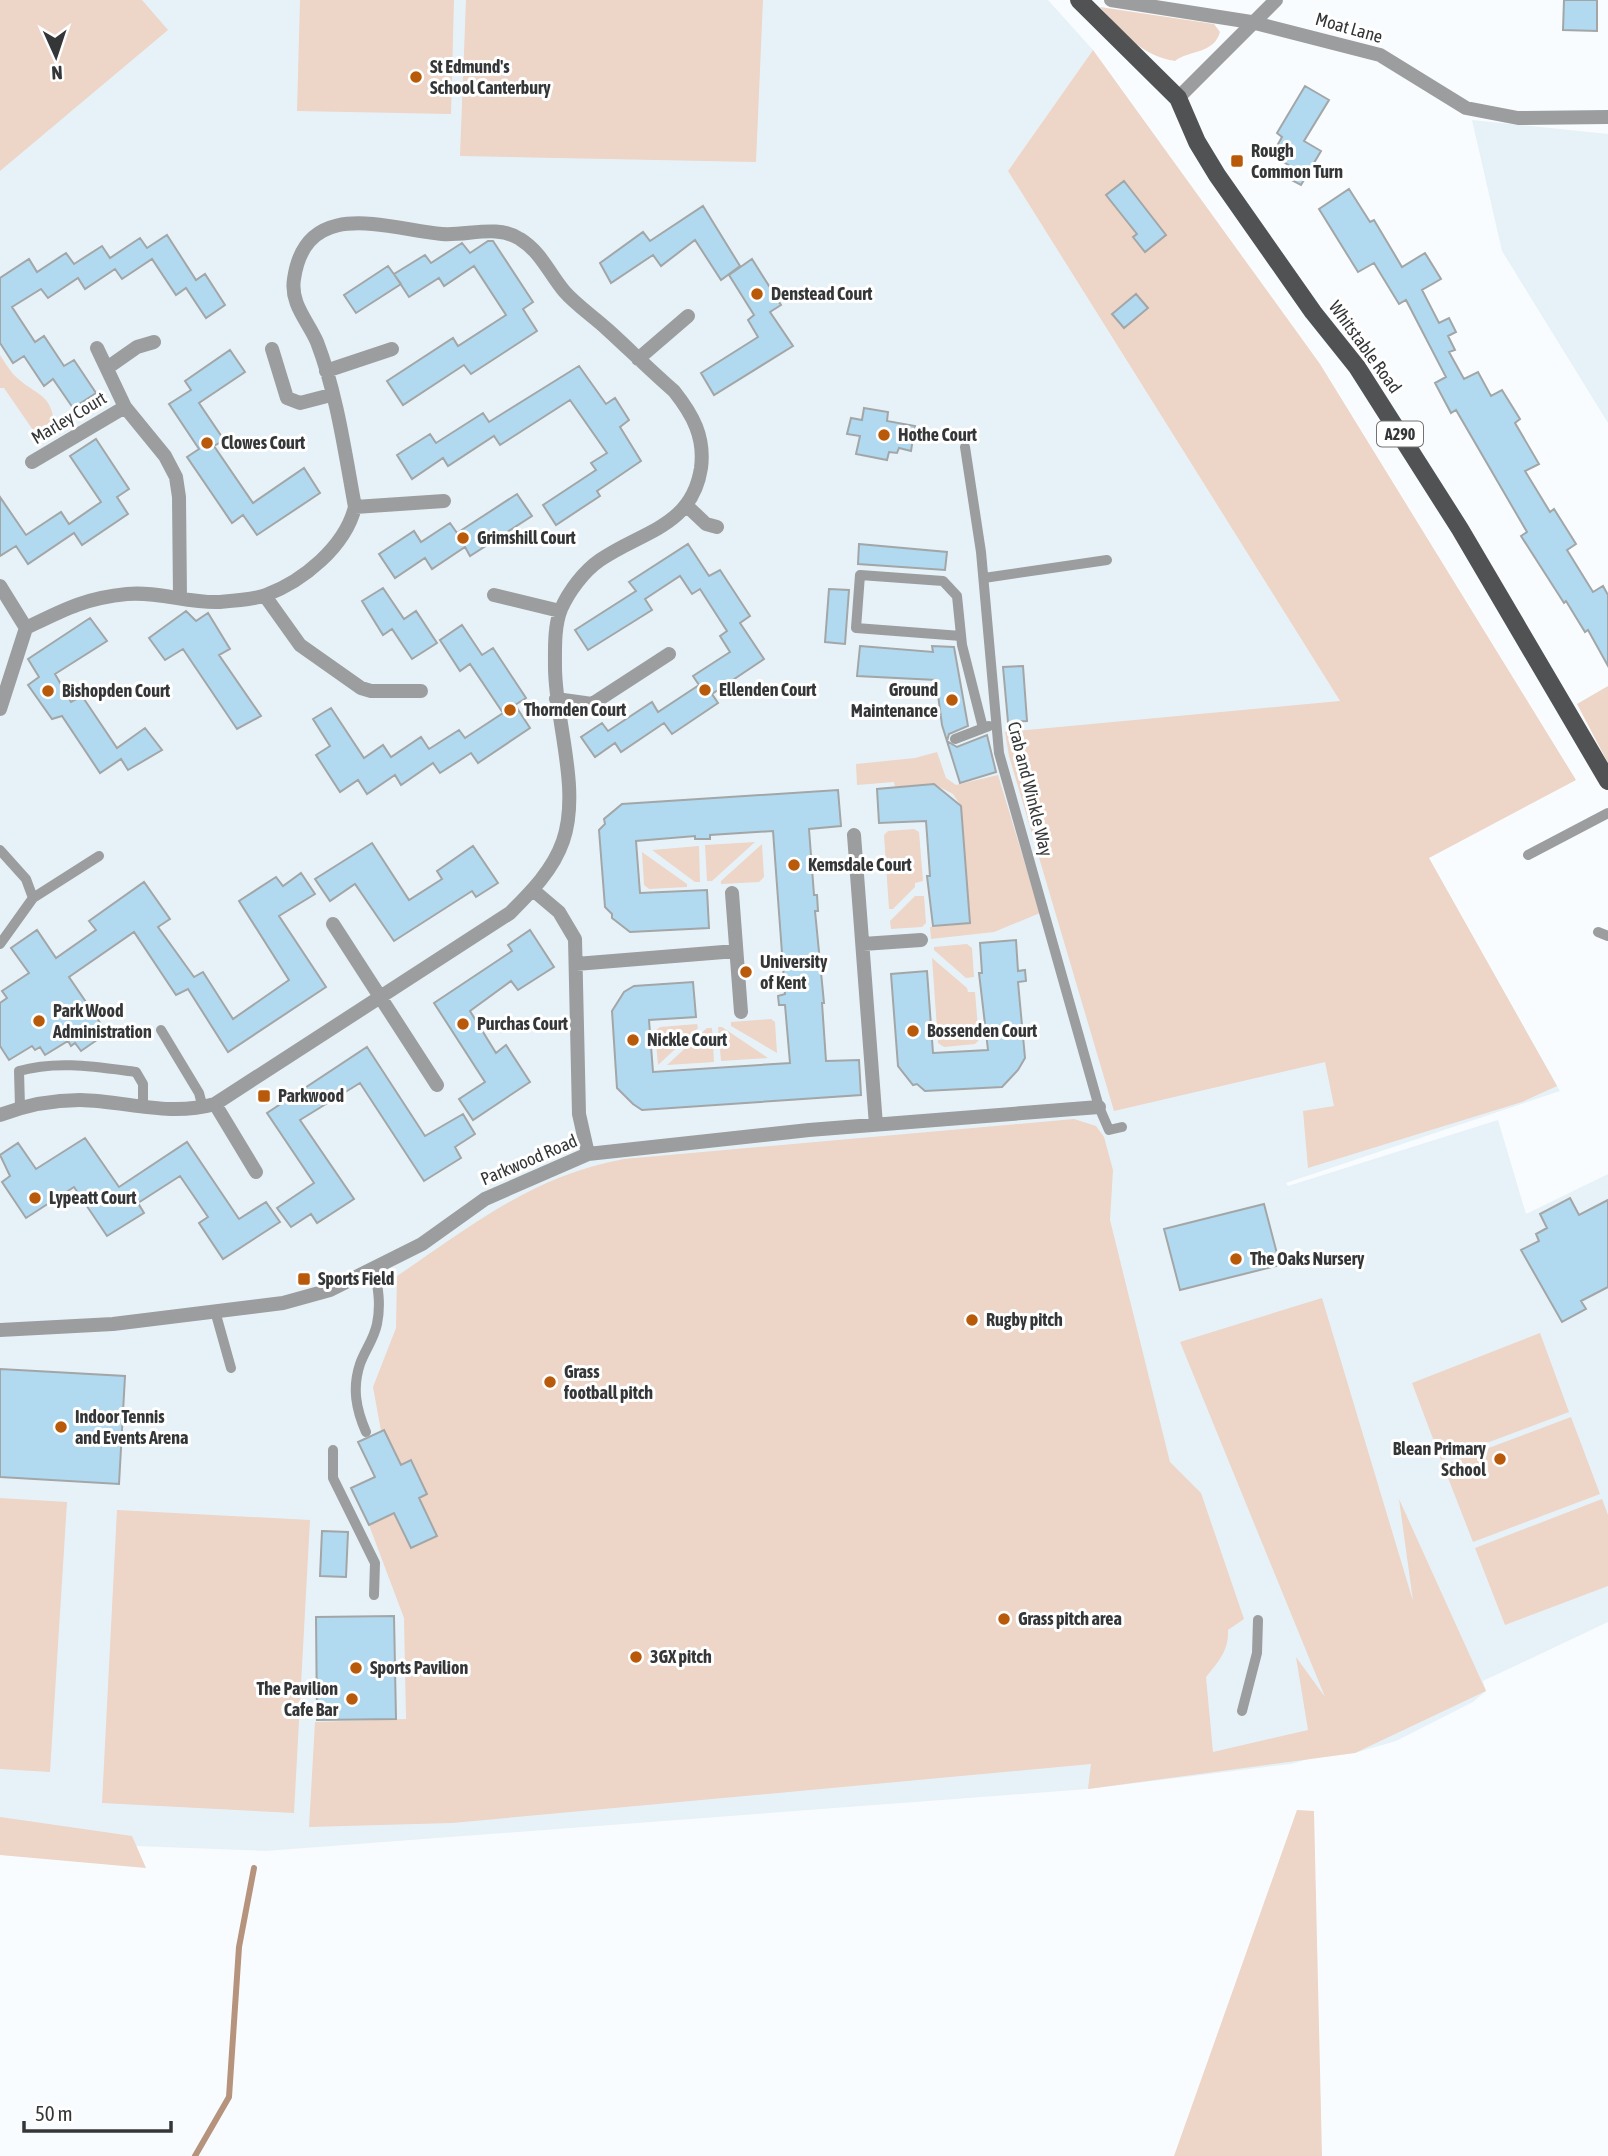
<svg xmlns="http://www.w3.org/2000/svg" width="1608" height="2156" font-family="'Asap Condensed',sans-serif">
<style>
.built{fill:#e7f2f8}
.green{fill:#edd5c7;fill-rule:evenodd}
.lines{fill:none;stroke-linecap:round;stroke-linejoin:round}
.stream{stroke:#b6937d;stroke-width:6}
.building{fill:#b1daf0;stroke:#a3a6a7;stroke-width:2}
.service{stroke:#9c9d9e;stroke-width:10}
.minor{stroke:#9c9d9e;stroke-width:14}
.tertiary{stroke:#9c9d9e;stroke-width:14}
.primary{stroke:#505253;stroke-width:18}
.poi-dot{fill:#b85a09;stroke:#fff;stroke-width:2.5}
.labels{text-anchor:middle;stroke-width:6;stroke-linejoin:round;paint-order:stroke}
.shield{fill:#fff;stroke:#727273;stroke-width:2}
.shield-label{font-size:16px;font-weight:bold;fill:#353637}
.street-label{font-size:18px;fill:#353637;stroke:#fff}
.poi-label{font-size:18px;font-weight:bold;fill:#353637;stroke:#fff;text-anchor:start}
</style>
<rect width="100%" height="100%" fill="#f9fcfe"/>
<path class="built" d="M 0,0 L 1048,0 L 1093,50 L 1008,171 L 1340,701 L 1560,1091 L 1286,1183 L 1288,1186 L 1498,1120 L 1526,1214 L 1608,1174 L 1608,1622 L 1483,1681 L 1486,1691 L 1473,1702 L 1396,1741 L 1355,1753 L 1327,1754 L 1291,1764 L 1088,1789 L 266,1851 L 0,1841 Z
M 1472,120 L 1608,134 L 1608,423 L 1502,251 Z"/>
<path class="green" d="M 0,0 L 142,0 L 168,30 L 0,171 Z
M 300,0 L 454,0 L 451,114 L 297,111 Z
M 466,0 L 763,0 L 756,162 L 460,156 Z
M 1100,7 L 1214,24 L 1220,32 C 1214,54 1189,50 1175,61 C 1139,55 1123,32 1100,7 Z
M 1093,50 L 1320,364 L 1576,780 L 1429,858 L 1557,1086 L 1522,1102 L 1308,1168 L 1303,1111 L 1334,1106 L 1325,1062 L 1114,1111 L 1009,756 L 1005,732 L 1340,701 L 1008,171 ZM 1124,182 L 1166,235 L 1145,252 L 1133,238 L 1137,234 L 1107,195 Z
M 0,355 C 4,361 8,368 13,374 C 38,399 55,391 54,435 L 35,433 L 4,388 L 0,388 Z
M 1608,686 L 1608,763 L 1577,704 Z
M 937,752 L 946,778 L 956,785 L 998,775 L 1040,913 L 994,932 L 931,939 L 930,927 L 970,923 L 961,806 L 953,794 L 934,784 L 895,787 L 894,782 L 857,785 L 856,764 L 915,758 Z
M 914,829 L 919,832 L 923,881 L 915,883 L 915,887 L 893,909 L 889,909 L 884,835 L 888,831 Z
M 755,842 L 712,881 L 707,881 L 705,845 Z
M 762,844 L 764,877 L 759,882 L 721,884 L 721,881 Z
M 699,846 L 700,882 L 695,882 L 652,850 Z
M 642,852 L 687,884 L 687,887 L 649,889 L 644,885 Z
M 915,896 L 924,896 L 926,923 L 922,927 L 891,929 L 890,921 Z
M 967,944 L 972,948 L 974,977 L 966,978 L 934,950 L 934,947 Z
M 932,958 L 967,988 L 968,992 L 975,992 L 979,1040 L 975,1044 L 944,1047 L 938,1043 Z
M 771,1019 L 775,1022 L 777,1053 L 731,1026 L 731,1022 Z
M 697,1024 L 698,1028 L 658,1065 L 655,1031 L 660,1027 Z
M 718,1027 L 722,1027 L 768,1058 L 721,1061 Z
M 707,1028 L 712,1028 L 714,1062 L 667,1065 Z
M 1074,1119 L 1096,1126 L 1104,1137 L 1113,1170 L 1110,1220 L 1170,1462 L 1201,1493 L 1244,1619 L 1228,1630 C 1229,1650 1219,1661 1206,1677 L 1213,1752 L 1308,1730 L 1296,1657 L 1325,1697 L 1180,1342 L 1322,1298 L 1413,1601 L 1399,1499 L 1486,1691 L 1355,1753 L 1088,1789 L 1091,1764 L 452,1823 L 309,1827 L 315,1722 L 406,1719 L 404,1618 L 369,1525 L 427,1494 L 412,1460 L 401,1465 L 384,1430 L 381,1431 L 373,1387 L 396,1328 L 397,1276 C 473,1225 532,1176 624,1159 Z
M 1540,1333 L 1569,1412 L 1441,1460 L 1412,1383 Z
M 1571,1417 L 1600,1494 L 1473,1542 L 1443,1465 Z
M 0,1498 L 67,1502 L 50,1772 L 0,1769 Z
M 1602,1499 L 1608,1515 L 1608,1586 L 1505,1625 L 1475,1548 Z
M 117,1510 L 310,1520 L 294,1813 L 102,1803 Z
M 1297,1810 L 1314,1811 L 1322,2156 L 1174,2156 Z
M 0,1817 L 132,1836 L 146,1868 L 0,1855 Z"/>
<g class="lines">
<path class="stream" d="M 195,2156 L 229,2097 L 239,1947 L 254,1868"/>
</g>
<path class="building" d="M 1564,0 L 1597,0 L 1597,31 L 1563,30 Z
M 1305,86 L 1329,100 L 1304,141 L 1321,151 L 1301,185 L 1284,176 L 1290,166 L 1272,155 L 1282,137 L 1277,133 Z
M 1124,181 L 1166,235 L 1145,252 L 1133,237 L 1137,234 L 1106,195 Z
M 1349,189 L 1370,222 L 1374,220 L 1402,267 L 1425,253 L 1441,279 L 1422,290 L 1439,323 L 1449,318 L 1456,332 L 1448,336 L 1455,350 L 1449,352 L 1464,379 L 1478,372 L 1491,396 L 1502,390 L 1520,419 L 1515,423 L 1539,464 L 1525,471 L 1550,512 L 1554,509 L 1576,544 L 1567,550 L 1593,592 L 1603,586 L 1608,595 L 1608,666 L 1588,630 L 1585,632 L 1566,601 L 1564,603 L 1521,536 L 1527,532 L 1456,410 L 1451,413 L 1435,383 L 1446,377 L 1406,300 L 1399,304 L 1374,263 L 1358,272 L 1319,209 Z
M 703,206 L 740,266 L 721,280 L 695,240 L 661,266 L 653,255 L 611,283 L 600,263 L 643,232 L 650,241 Z
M 167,235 L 196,280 L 205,274 L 225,305 L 206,318 L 186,288 L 176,295 L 152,259 L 122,279 L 115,269 L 85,289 L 78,278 L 48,298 L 41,289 L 12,307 L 35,342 L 44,336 L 64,366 L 74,360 L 96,393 L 73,408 L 53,379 L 44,386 L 24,356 L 13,363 L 0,343 L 0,278 L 29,259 L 37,272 L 66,253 L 74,264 L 102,246 L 110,258 L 140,238 L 147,248 Z
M 488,241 L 493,241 L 533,302 L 523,309 L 537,331 L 471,374 L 464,365 L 403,405 L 387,381 L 453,338 L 458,346 L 506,315 L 474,266 L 444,286 L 439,278 L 409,297 L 394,274 L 425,255 L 431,263 L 462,243 L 470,253 Z
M 752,259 L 781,305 L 770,312 L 793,346 L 714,395 L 701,373 L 758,337 L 748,320 L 754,315 L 729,275 Z
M 388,266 L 401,284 L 356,313 L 344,295 Z
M 1136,294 L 1148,308 L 1124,328 L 1112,314 Z
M 230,350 L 245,372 L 199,403 L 224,440 L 214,446 L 253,503 L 304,468 L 320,493 L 257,535 L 243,515 L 232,523 L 187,457 L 199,449 L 169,404 L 191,390 L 185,381 Z
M 579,366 L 606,404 L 615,398 L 629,420 L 620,427 L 641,461 L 597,491 L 600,496 L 556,525 L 543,505 L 596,470 L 591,463 L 607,453 L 570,400 L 500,445 L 494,436 L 448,466 L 443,458 L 412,479 L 397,455 L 430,434 L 436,443 L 483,413 L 489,422 Z
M 864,408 L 888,412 L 887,421 L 915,426 L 911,451 L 899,448 L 897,453 L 889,452 L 887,460 L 856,454 L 860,436 L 847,434 L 851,418 L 862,420 Z
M 96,439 L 129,489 L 117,497 L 128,514 L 82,545 L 74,533 L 28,564 L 16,546 L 0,556 L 0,497 L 26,535 L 61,512 L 69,524 L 101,502 L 70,456 Z
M 517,494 L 532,516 L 470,556 L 465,547 L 432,569 L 425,558 L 395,578 L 379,554 L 414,531 L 421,542 L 450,523 L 457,533 Z
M 688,544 L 709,576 L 720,570 L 750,616 L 740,623 L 764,659 L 712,694 L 718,703 L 672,734 L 664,723 L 621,752 L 615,743 L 595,757 L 581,737 L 602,723 L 608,731 L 652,702 L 658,712 L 699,685 L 693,676 L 730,652 L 720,636 L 727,631 L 700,589 L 692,594 L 680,576 L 645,599 L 652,610 L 588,650 L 575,630 L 636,591 L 629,582 Z
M 859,544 L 947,552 L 945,570 L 858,564 Z
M 383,588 L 404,619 L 416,611 L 437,643 L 412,659 L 392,629 L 383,635 L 362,601 Z
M 829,589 L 849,590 L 845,644 L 825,642 Z
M 186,611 L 196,621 L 208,613 L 230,649 L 219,655 L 261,716 L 237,729 L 183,649 L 165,660 L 149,638 Z
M 90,618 L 107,641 L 55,674 L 71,702 L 82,696 L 117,748 L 145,728 L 162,750 L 128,770 L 121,759 L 100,773 L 62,716 L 52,719 L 28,685 L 39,677 L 28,659 Z
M 462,625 L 482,655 L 493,648 L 526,698 L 515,705 L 530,728 L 478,763 L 471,753 L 440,773 L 433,763 L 401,785 L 395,775 L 367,794 L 358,780 L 340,792 L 316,755 L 330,746 L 313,719 L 331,708 L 364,758 L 383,745 L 391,757 L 421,737 L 429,749 L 459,730 L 465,738 L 503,713 L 470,664 L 460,671 L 440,640 Z
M 860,646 L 933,652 L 932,646 L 954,647 L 968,726 L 949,734 L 947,741 L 957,747 L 987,735 L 996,772 L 960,783 L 942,725 L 936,680 L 857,676 Z
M 1023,666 L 1027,721 L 1008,722 L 1003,667 Z
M 934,784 L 961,806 L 970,923 L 933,926 L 927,876 L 930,876 L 926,821 L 879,823 L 877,789 Z
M 838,790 L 841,826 L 809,829 L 814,895 L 817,895 L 818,911 L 815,911 L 824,1003 L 822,1003 L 826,1061 L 859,1060 L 861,1095 L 642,1110 L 633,1104 L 617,1088 L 612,1011 L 624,992 L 634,986 L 693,982 L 696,1017 L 649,1020 L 653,1072 L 790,1063 L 785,1005 L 779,1005 L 778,996 L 785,994 L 773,831 L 710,835 L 710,839 L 695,839 L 695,836 L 636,841 L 640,893 L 707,890 L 709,928 L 630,932 L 612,918 L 612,914 L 605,907 L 599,830 L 605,824 L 604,819 L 622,804 Z
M 372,843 L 409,900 L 442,879 L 437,871 L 473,846 L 498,883 L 476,897 L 472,891 L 394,941 L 355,884 L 330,901 L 315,879 Z
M 301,873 L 315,894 L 279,916 L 326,987 L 228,1052 L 188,989 L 176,995 L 134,932 L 69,977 L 107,1033 L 81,1051 L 75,1043 L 71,1046 L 68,1041 L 45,1055 L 40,1047 L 35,1050 L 32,1046 L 9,1060 L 0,1046 L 0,1003 L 7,998 L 2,991 L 29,973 L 11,948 L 37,930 L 56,958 L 96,930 L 89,921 L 144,882 L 170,919 L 158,927 L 194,977 L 203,972 L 233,1019 L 289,980 L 239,901 L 276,877 L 283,886 Z
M 530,930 L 554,967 L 518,990 L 511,981 L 470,1011 L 496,1053 L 506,1045 L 530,1082 L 473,1120 L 459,1099 L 485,1082 L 434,1003 L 512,951 L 508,945 Z
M 1016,940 L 1018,971 L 1025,970 L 1026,981 L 1018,982 L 1025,1058 L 1018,1070 L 1002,1087 L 925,1091 L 917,1084 L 913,1085 L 898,1066 L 891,974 L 927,971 L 933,1053 L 988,1050 L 979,973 L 982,973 L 980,943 Z
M 367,1047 L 425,1136 L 463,1114 L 475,1134 L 455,1147 L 461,1158 L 424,1181 L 360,1083 L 300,1120 L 354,1199 L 317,1223 L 311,1214 L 291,1227 L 277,1208 L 314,1183 L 267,1113 Z
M 85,1138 L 119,1187 L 187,1142 L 239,1219 L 266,1202 L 280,1222 L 223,1259 L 199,1223 L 208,1217 L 180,1176 L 138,1203 L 144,1213 L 107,1236 L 74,1187 L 26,1218 L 2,1182 L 10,1176 L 0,1155 L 18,1143 L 36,1169 Z
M 1570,1198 L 1579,1215 L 1608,1200 L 1608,1287 L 1581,1301 L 1586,1309 L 1562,1322 L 1521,1250 L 1539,1241 L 1536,1234 L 1547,1228 L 1540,1214 Z
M 1264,1204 L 1280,1265 L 1180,1290 L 1164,1229 Z
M 0,1369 L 125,1376 L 119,1484 L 0,1477 Z
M 384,1430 L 401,1465 L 411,1460 L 427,1494 L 419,1498 L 437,1536 L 411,1548 L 394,1513 L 369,1525 L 351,1488 L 375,1477 L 358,1442 Z
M 322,1531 L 348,1532 L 346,1577 L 320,1576 Z
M 394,1616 L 396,1719 L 317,1720 L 316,1617 Z"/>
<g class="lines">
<path class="service" d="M 965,447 L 981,552 L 999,753 L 1099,1107 L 1109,1130 L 1122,1127
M 984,578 L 1107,560
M 961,636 L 856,628 L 860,575 L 943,581 L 957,596 L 962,645 L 983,728
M 955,739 L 989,726
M 0,850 L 26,879 L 33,898
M 1528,855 L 1608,813
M 1598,932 L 1608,936
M 0,944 L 33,898 L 99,856
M 161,1030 L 199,1093 L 203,1108
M 20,1107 L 19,1071 C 57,1060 97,1067 136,1072 L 143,1084 L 143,1108
M 215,1311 L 231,1368
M 366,1432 C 356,1409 352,1388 360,1364 C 365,1350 374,1339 377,1324 C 381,1305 378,1289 375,1270
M 333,1450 L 333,1478 L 375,1563 L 374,1595
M 1242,1711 L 1257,1653 L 1258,1620"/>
<path class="minor" d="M 1111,0 L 1251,22 L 1380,55 L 1466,108 L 1518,118 L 1608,117
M 97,348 L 125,407 L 165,456 L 176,477 L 179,497 L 180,597
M 272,349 L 287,398 L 300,403 L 331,395
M 638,359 L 688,316
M 107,368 L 137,347 L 154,342
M 326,371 L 392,349
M 32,462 L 125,407
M 355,507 L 444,501
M 688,507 L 706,524 L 717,527
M 0,586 L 26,628
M 494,595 L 560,611
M 265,596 L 300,645 L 361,688 L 371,691 L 421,691
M 556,699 L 592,704 L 669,654
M 0,709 L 26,628 C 63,610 85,598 127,594 C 157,591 188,603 218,602 C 232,601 253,600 266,595 C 303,581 345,547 355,507 C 345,453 337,394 317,342 C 308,321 290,304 294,279 C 306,196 388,229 442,234 C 468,236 497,224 520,239 C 541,252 549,273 564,291 C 576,305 594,317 608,330 C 630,350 651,371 674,391 C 693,415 705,437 701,468 C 692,527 642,531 600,560 C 584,571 569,591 561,609 C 554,626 555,649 555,667 C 555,720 581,789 563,841 C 553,870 531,892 510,913 L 215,1104 C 168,1117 127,1101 80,1100 C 52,1100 26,1105 0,1115
M 854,835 L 876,1125
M 533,890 L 559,912 L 575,939 L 579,1114 L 588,1154
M 732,893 L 741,1012
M 333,924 L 437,1085
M 863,944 L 921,940
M 576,964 L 736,951
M 215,1104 L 256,1172
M 0,1330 L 113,1324 L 283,1303 L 330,1290 L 422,1244 L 485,1199 L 588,1154 L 809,1130 L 1099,1107"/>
<path class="tertiary" d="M 1178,98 L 1276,0"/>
<path class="primary" d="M 1079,0 L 1178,98 L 1197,142 L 1217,175 L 1313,312 L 1357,367 L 1460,529 L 1608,781"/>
</g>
<g class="poi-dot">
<circle cx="416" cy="77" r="7"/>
<rect x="1230" y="154" width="14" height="14" rx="3.5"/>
<circle cx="757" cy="294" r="7"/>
<circle cx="884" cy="435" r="7"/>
<circle cx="207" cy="443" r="7"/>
<circle cx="463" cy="538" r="7"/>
<circle cx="705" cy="690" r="7"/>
<circle cx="48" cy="691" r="7"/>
<circle cx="952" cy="700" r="7"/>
<circle cx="510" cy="710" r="7"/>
<circle cx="794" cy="865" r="7"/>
<circle cx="746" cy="972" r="7"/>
<circle cx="39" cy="1021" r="7"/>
<circle cx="463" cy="1024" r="7"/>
<circle cx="913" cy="1031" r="7"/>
<circle cx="633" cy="1040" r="7"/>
<rect x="257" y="1089" width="14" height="14" rx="3.5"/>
<circle cx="35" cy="1198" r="7"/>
<circle cx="1236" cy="1259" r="7"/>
<rect x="297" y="1272" width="14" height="14" rx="3.5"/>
<circle cx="972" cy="1320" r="7"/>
<circle cx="550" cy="1382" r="7"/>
<circle cx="61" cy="1427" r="7"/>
<circle cx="1500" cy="1459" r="7"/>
<circle cx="1004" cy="1619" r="7"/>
<circle cx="636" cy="1657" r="7"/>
<circle cx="356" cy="1668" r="7"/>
<circle cx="352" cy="1699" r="7"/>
</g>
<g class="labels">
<rect class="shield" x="1377" y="421.5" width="46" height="25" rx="5"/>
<g class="shield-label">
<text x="1400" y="440">A290</text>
</g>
<g class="street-label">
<text transform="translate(1349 28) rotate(16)" y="6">Moat Lane</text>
<text transform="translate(1365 347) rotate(54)" y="6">Whitstable Road</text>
<text transform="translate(69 418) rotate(-31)" y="6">Marley Court</text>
<text transform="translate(1030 789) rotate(76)" y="6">Crab and Winkle Way</text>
<text transform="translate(529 1160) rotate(-23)" y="6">Parkwood Road</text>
</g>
<g class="poi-label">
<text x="430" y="73">St Edmund's<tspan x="430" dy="21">School Canterbury</tspan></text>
<text x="1251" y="157">Rough<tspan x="1251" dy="21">Common Turn</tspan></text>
<text x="771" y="300">Denstead Court</text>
<text x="898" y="441">Hothe Court</text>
<text x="221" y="449">Clowes Court</text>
<text x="477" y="544">Grimshill Court</text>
<text x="719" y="696">Ellenden Court</text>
<text x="938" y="696" text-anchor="end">Ground<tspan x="938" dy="21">Maintenance</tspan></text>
<text x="62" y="697">Bishopden Court</text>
<text x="524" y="716">Thornden Court</text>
<text x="808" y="871">Kemsdale Court</text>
<text x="760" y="968">University<tspan x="760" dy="21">of Kent</tspan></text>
<text x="53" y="1017">Park Wood<tspan x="53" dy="21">Administration</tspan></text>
<text x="477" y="1030">Purchas Court</text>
<text x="927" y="1037">Bossenden Court</text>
<text x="647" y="1046">Nickle Court</text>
<text x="278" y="1102">Parkwood</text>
<text x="49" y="1204">Lypeatt Court</text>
<text x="1250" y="1265">The Oaks Nursery</text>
<text x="318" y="1285">Sports Field</text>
<text x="986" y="1326">Rugby pitch</text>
<text x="564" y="1378">Grass<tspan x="564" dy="21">football pitch</tspan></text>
<text x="75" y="1423">Indoor Tennis<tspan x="75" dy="21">and Events Arena</tspan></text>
<text x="1486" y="1455" text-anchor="end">Blean Primary<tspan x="1486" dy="21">School</tspan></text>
<text x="1018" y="1625">Grass pitch area</text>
<text x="650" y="1663">3GX pitch</text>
<text x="370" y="1674">Sports Pavilion</text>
<text x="338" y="1695" text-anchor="end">The Pavilion<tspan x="338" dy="21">Cafe Bar</tspan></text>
</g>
</g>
<g transform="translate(56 56) rotate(177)" stroke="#ffffff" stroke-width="5" paint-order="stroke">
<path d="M0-5L12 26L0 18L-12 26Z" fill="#353637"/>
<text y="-10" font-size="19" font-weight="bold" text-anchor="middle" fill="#353637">N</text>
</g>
<path d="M24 2121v10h147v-10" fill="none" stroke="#353637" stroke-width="3.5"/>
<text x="35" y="2121" font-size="21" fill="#353637" stroke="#ffffff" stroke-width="5" paint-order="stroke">50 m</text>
</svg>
